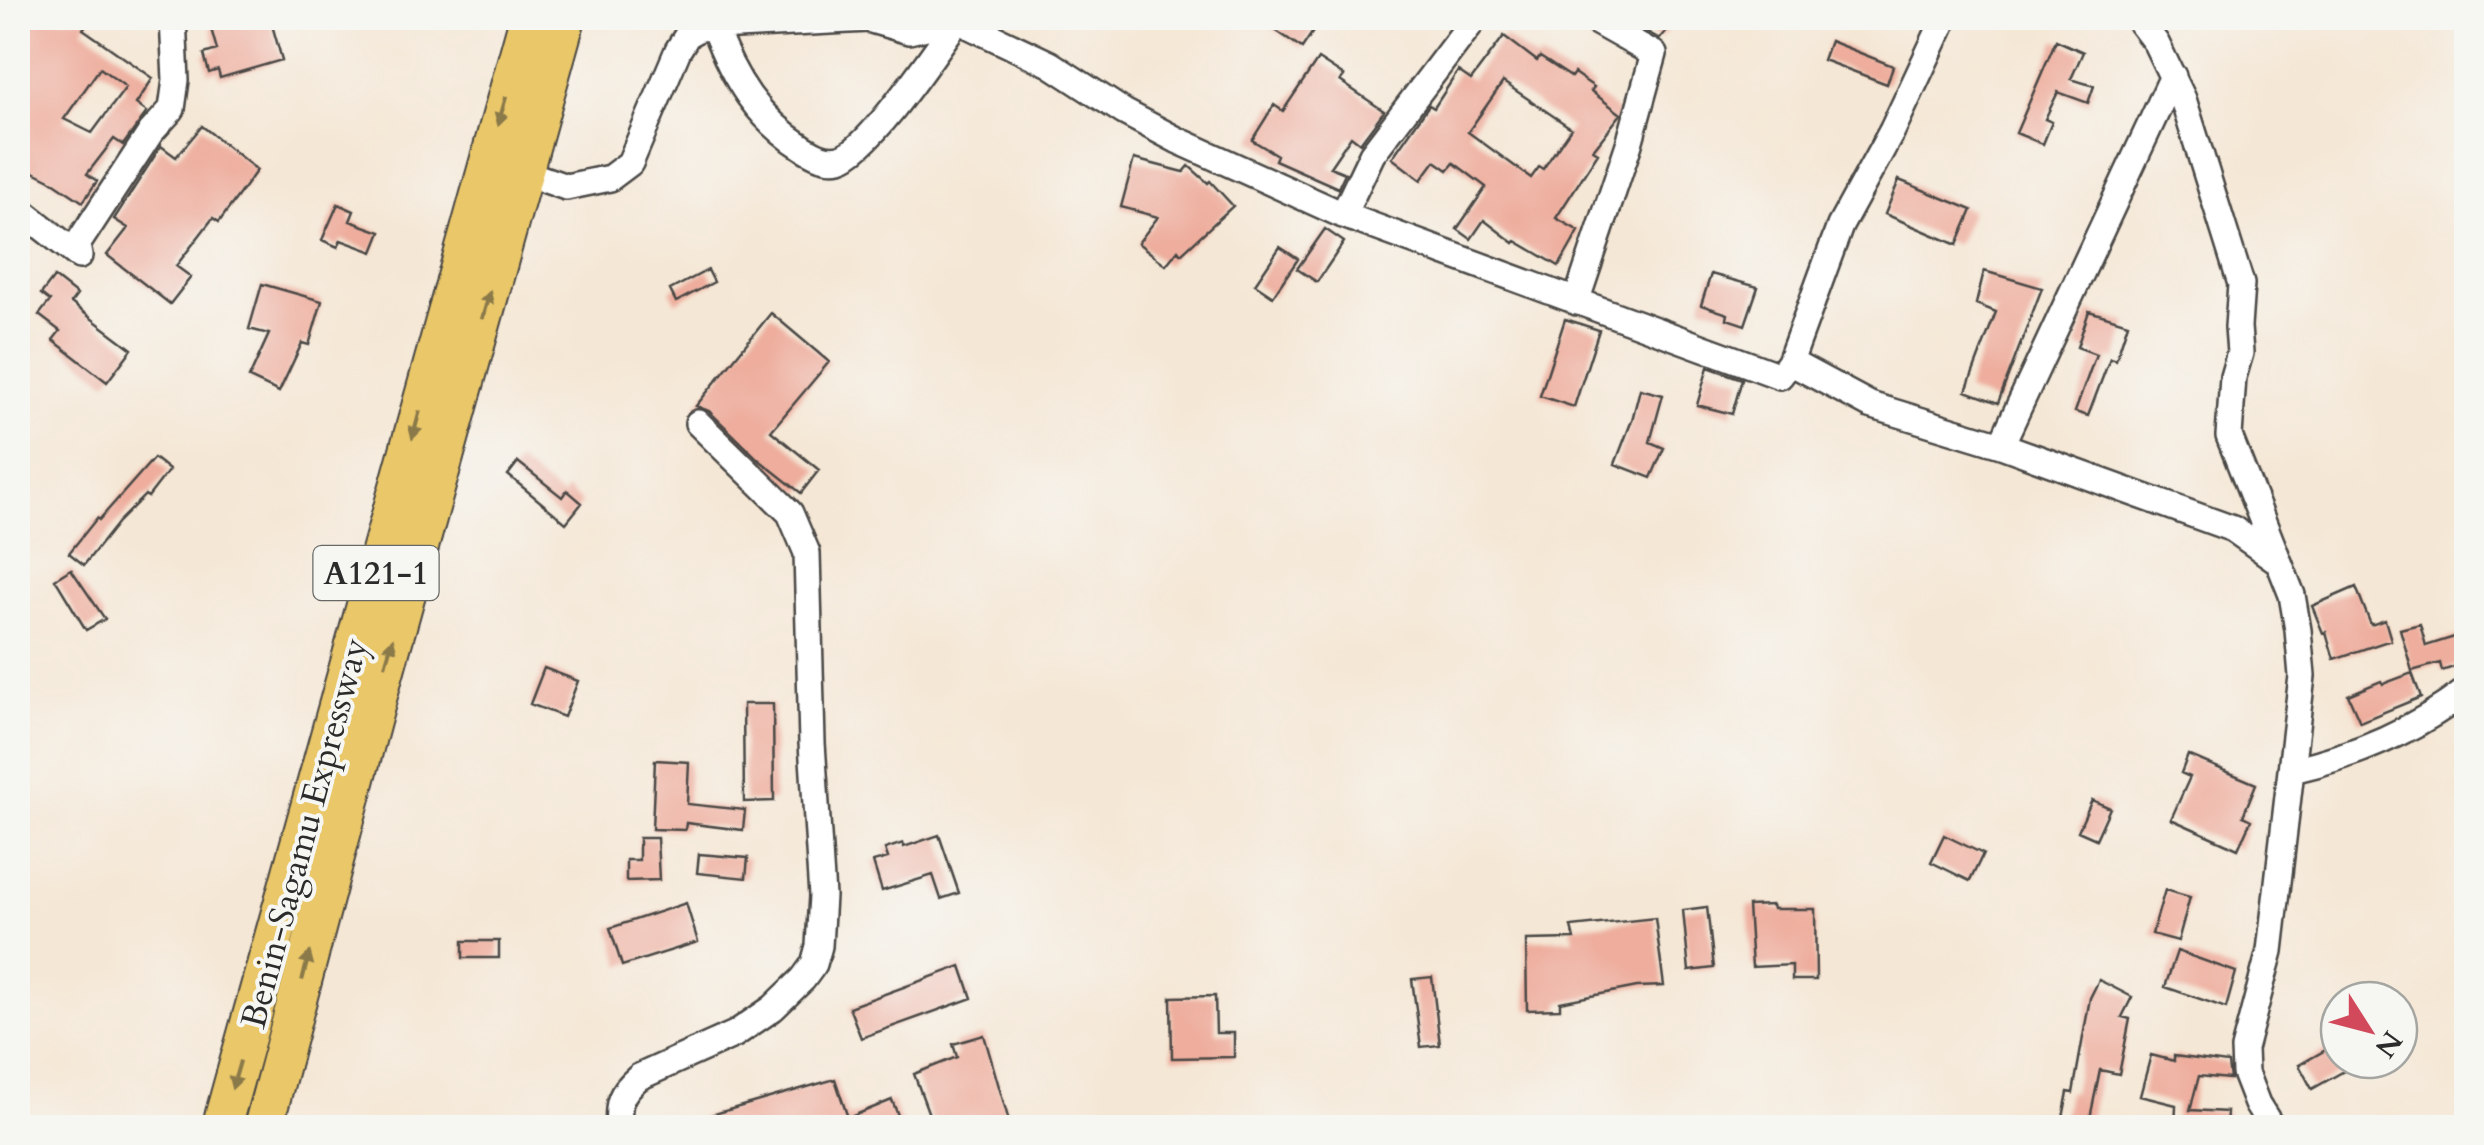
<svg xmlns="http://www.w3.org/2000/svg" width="2484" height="1145" font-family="Cardo,serif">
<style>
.building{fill:#eead9d;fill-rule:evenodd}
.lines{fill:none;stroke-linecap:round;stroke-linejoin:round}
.minor-casing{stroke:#494744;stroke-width:30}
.highway-casing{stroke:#494744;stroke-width:42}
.minor{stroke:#fff;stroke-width:25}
.highway{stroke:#eac769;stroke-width:38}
.oneway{fill:#8a794a}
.labels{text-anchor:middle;stroke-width:8;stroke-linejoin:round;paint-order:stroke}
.shield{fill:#f6f6f2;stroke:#686867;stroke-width:2.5}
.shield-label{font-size:32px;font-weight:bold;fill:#2b2b2b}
.street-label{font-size:35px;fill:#2b2b2b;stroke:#f6f6f2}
</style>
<rect width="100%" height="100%" fill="#f6f6f2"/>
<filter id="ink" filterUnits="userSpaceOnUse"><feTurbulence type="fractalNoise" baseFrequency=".01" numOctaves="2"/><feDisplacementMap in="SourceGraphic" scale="20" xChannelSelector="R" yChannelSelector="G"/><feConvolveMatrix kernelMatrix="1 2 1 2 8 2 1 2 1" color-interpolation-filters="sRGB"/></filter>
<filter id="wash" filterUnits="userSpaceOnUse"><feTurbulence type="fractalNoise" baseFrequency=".0048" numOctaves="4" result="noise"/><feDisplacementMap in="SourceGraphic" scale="40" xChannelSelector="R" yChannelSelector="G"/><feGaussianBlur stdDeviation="2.25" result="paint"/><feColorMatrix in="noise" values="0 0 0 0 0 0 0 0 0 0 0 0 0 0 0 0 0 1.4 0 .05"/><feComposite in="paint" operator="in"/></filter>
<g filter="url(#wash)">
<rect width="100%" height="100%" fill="#f5e7d5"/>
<g id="blocks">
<path class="building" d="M 18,18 L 91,18 L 83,29 L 153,78 L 136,104 L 147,112 L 123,145 L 114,139 L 87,174 L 97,181 L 83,202 L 50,180 L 18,164 ZM 100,68 L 126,87 L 92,133 L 64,119 Z
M 208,18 L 270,18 L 282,60 L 220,78 L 218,70 L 209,73 L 204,54 L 217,50 Z
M 1257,18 L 1322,18 L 1302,48 Z
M 1622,18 L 1677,18 L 1660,39 Z
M 1504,36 L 1537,61 L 1540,57 L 1571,77 L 1574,73 L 1594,87 L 1591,91 L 1621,114 L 1593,150 L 1598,153 L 1556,218 L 1579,231 L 1559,266 L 1516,241 L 1514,243 L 1484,220 L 1471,239 L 1457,229 L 1486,187 L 1454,163 L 1448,170 L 1435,161 L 1421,180 L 1392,158 L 1429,105 L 1434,108 L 1458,71 L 1471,80 ZM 1503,82 L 1571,128 L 1543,169 L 1539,167 L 1531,178 L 1468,132 Z
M 2056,40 L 2083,52 L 2071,79 L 2094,86 L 2088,103 L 2058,92 L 2045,119 L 2052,122 L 2043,144 L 2016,133 Z
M 1830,41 L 1893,66 L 1887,84 L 1823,60 Z
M 1318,59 L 1344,76 L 1340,81 L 1384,111 L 1360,143 L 1351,136 L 1330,167 L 1345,173 L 1338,188 L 1275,160 L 1277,155 L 1252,140 L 1274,105 L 1283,111 Z
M 202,126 L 257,170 L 219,222 L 213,218 L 176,266 L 191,277 L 170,304 L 107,255 L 128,228 L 114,219 L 161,146 L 176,157 Z
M 1134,159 L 1184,172 L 1189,166 L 1208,183 L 1210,181 L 1233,206 L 1181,254 L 1178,250 L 1166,265 L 1138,243 L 1158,217 L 1121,207 Z
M 1899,180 L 1972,210 L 1957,245 L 1885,214 Z
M 338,204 L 354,211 L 350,221 L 381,232 L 373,252 L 341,240 L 338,247 L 322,240 Z
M 1325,229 L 1344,242 L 1317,282 L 1297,269 Z
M 1280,247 L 1298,259 L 1273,296 L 1255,284 Z
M 708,270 L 714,282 L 676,302 L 670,290 Z
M 1984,271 L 2042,288 L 1998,403 L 1966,391 L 1996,312 L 1976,304 Z
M 1711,274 L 1758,287 L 1745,325 L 1727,319 L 1728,314 L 1701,305 Z
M 54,277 L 77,295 L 71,303 L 132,349 L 107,382 L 53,340 L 60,331 L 39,315 L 50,301 L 41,294 Z
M 262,284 L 322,301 L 309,345 L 302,343 L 279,392 L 249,378 L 269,334 L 249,329 Z
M 2089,311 L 2128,323 L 2116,360 L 2110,358 L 2088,416 L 2075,412 L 2096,354 L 2077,347 Z
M 771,313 L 829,362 L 771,431 L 819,470 L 801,493 L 758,459 L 709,411 L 696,406 Z
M 1565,319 L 1599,330 L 1574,407 L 1540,396 Z
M 1708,367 L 1742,379 L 1732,414 L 1697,405 Z
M 1640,389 L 1663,395 L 1650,442 L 1664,448 L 1651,478 L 1615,464 L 1632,420 Z
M 154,458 L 169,470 L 148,497 L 145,495 L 118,522 L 84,565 L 69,553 L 97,518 L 99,520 Z
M 518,462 L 562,497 L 567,490 L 582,503 L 566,523 L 508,475 Z
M 71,569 L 105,619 L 86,630 L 55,579 Z
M 2356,587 L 2371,625 L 2385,620 L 2391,640 L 2334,659 L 2326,632 L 2323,633 L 2312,606 Z
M 2420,624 L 2426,646 L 2464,634 L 2466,663 L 2442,671 L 2440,663 L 2412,671 L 2400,629 Z
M 544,668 L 578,681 L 564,717 L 530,704 Z
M 2412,673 L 2421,697 L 2360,722 L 2348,695 L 2381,681 L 2383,684 Z
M 743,704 L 773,704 L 774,801 L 744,802 Z
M 2188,755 L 2256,784 L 2243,816 L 2251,820 L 2238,849 L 2171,819 L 2190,777 L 2181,773 Z
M 655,760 L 689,762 L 687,804 L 745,810 L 743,830 L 686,823 L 685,830 L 652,829 Z
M 2092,800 L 2110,808 L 2096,839 L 2078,831 Z
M 939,835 L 959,893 L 941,899 L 933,875 L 882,891 L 873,862 L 888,858 L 885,849 L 903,843 L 904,847 Z
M 1944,835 L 1983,854 L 1970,881 L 1931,862 Z
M 639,838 L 657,838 L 659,880 L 626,881 L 626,860 L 639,860 Z
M 699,854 L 748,858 L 746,878 L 697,873 Z
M 2165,890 L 2190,897 L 2178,941 L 2152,934 Z
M 686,903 L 698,942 L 622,966 L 610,928 Z
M 1772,905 L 1773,909 L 1815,909 L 1816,980 L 1792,980 L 1792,965 L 1752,967 L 1748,906 Z
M 1707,907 L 1714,968 L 1689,971 L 1683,910 Z
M 1655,918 L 1664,986 L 1637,987 L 1560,1002 L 1560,1009 L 1527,1010 L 1526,940 L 1574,939 L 1571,927 Z
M 463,941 L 499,941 L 499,958 L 463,958 Z
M 2177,951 L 2236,972 L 2226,1008 L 2165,987 Z
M 961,966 L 972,998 L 861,1038 L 849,1007 Z
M 1432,977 L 1440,1045 L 1421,1047 L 1412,979 Z
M 2099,980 L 2132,997 L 2122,1017 L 2130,1019 L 2119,1074 L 2100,1070 L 2088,1128 L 2061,1128 L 2068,1092 L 2073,1093 L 2090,998 Z
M 1215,996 L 1216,1033 L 1234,1033 L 1234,1057 L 1172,1058 L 1171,997 Z
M 984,1035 L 1011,1128 L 934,1128 L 914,1074 L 957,1057 L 953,1044 Z
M 2331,1047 L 2344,1071 L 2312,1089 L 2299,1065 Z
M 2151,1055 L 2174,1061 L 2174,1056 L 2228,1063 L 2230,1079 L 2199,1076 L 2190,1110 L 2227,1112 L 2226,1128 L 2175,1128 L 2176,1105 L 2140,1096 Z
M 835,1079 L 848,1118 L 892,1100 L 903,1128 L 681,1128 L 680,1124 Z"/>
</g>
</g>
<g filter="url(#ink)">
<use href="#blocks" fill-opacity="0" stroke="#494744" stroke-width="2.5"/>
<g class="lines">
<defs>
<path id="minor" d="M 2137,18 L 2156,43 L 2183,99 L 2241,284 L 2238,327 L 2240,353 L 2233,377 L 2229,436 L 2292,595 L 2298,630 L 2302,676 L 2270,951 L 2244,1049 L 2245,1073 L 2257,1104 L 2272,1128
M 714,27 C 733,78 758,119 804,148 C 815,155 826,161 840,158 C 870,150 938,47 959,18
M 523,172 L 566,187 L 610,178 L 630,163 L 678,50 L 688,34 L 699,28 L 868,19 L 909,31 L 957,20 L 1050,64 L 1124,112 L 1177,140 L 1343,215 L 1780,376 L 1790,362 L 1840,226 L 1892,131 L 1945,18
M 18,208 L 79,256 L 77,245 L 151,132 L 172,109 L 176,80 L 173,18
M 1343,215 L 1372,154 L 1475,18
M 1576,302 L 1629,144 L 1654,54 L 1590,18
M 1790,362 L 1870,405 L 2001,445 L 2233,529 L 2278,561
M 2001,445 L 2173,76
M 2292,770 C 2354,756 2415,730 2466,691
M 619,1128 C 617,1103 620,1093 639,1077 L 735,1034 L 773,1008 L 803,979 L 814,964 L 819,946 L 822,896 L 812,743 L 807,553 L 790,513 L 698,423"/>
<path id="highway" d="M 221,1128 L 529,18
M 263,1128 L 382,680 L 566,18"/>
</defs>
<use href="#minor" class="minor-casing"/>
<use href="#highway" class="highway-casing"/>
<use href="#minor" class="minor"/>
<use href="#highway" class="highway"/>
</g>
<defs><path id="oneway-solid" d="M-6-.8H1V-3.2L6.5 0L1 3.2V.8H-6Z" transform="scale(2.5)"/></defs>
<g class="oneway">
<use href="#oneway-solid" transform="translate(502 111) rotate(106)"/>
<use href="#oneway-solid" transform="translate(486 305) rotate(-74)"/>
<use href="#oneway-solid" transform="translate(416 425) rotate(105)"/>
<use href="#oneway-solid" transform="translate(389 652) rotate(-74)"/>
<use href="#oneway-solid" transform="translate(306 966) rotate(-75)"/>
<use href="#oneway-solid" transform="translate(236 1075) rotate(106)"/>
</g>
</g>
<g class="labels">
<rect class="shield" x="313.5" y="546" width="125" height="54" rx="8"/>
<g class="shield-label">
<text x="376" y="584">A121-1</text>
</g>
<g class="street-label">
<text transform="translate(304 833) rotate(-75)" y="12">Benin-Sagamu Expressway</text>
</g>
</g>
<rect width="2484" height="1145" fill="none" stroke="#f6f6f2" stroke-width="60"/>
<g transform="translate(2369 1030) rotate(126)"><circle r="48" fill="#f6f6f2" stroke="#a5a5a2" stroke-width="2.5"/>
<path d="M0-8L18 38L0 25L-18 38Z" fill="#d1495b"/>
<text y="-15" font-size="28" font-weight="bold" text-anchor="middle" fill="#2b2b2b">N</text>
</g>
</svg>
